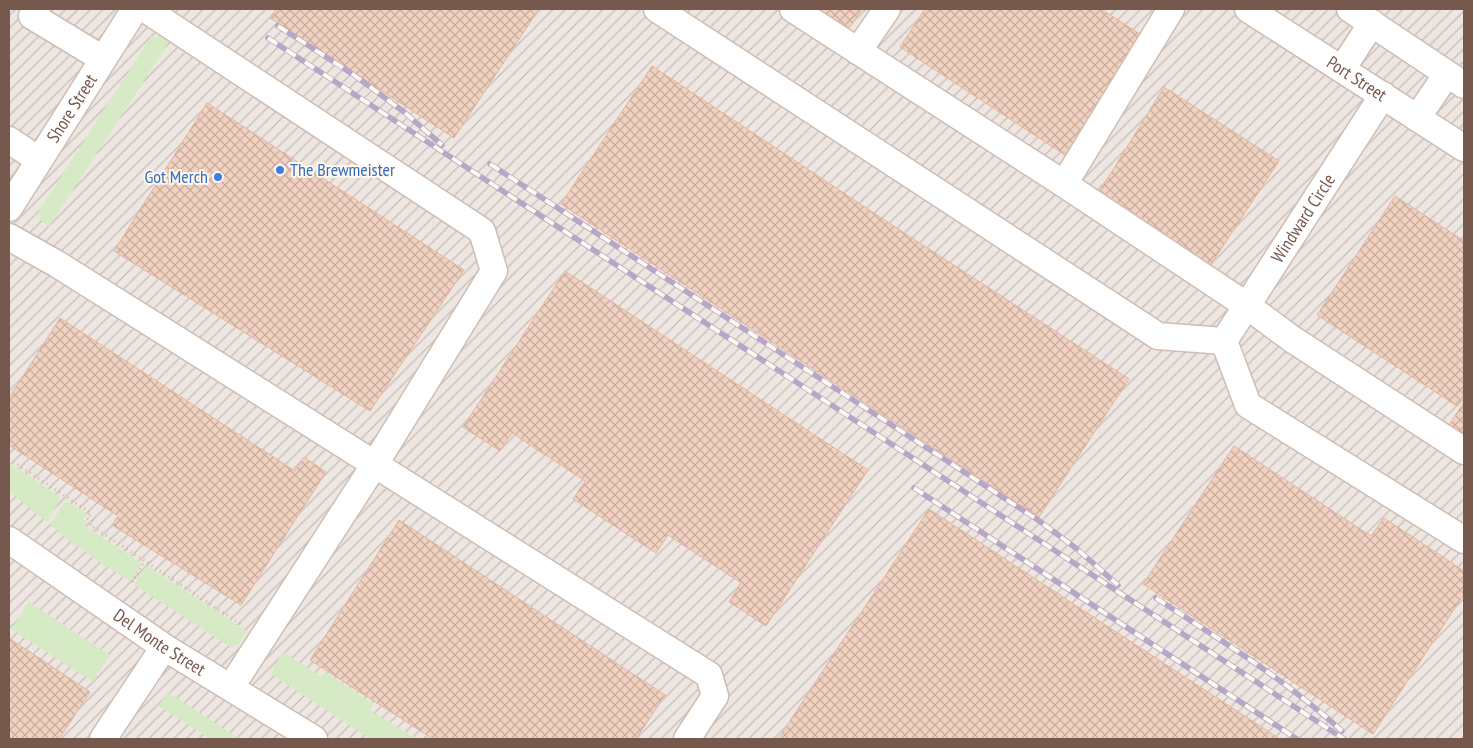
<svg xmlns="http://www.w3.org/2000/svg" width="1473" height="748" font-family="'PT Sans Narrow',sans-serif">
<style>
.industrial{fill:url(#industrial-furrows)}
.green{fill:#d6eac6}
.building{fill:url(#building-cross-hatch);stroke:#e4b7a1}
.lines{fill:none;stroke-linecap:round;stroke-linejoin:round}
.minor-casing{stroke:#d0bdb0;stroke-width:29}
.path{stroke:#d7b5a3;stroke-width:3;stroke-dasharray:1 4;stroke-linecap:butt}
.minor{stroke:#fff;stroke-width:26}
.rail-casing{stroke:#b6a6c7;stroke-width:5.5}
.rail{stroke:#fff8ef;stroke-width:4;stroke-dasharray:11;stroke-linecap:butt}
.shop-dot{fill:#3f7fe0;stroke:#fff8ef;stroke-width:2}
.labels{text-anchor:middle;stroke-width:4;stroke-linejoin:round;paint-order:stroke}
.street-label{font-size:18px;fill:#76594c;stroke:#fff8ef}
.shop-label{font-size:18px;fill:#366cbe;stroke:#fff8ef;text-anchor:start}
</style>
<defs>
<pattern id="industrial-furrows" width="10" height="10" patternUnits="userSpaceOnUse" patternTransform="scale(1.25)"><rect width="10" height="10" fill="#ede6e1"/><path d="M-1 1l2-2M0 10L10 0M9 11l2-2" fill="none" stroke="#c5bdb9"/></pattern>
<pattern id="building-cross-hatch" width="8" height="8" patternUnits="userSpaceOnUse" patternTransform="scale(1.25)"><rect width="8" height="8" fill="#f1d2c0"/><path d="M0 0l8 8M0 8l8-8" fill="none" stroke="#c8ad9e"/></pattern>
</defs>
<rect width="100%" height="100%" fill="#fcf4e8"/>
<path class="industrial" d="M 9,9 L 1464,9 L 1464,739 L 9,739 Z"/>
<path class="green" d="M 152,35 L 157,38 L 159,35 L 169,42 L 49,227 L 39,219 L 41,216 L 37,214 Z
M 9,463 L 59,496 L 60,500 L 47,522 L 9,491 Z
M 68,502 L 87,513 L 83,519 L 88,522 L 85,526 L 140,562 L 141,565 L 130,582 L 79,548 L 50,525 L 64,503 Z
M 145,567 L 149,567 L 247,631 L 238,645 L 235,644 L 232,648 L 134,585 Z
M 29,602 L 110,655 L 93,682 L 11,629 Z
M 283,652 L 321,677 L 325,672 L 374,704 L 370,710 L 415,738 L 371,739 L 271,674 L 274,670 L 272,669 Z
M 167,692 L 240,739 L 210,739 L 159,706 Z"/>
<path class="building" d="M 276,9 L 539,9 L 454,138 L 270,18 Z
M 803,9 L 862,9 L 844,36 Z
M 925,9 L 1101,9 L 1143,36 L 1065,155 L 900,47 Z
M 652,66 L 883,219 L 1129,379 L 1039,517 L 561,204 Z
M 1164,87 L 1279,161 L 1206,272 L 1096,197 Z
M 207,103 L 464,270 L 370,411 L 114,251 Z
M 1395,196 L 1464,241 L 1464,395 L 1457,406 L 1317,315 Z
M 565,271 L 868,470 L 766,626 L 729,602 L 741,583 L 668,535 L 656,553 L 573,499 L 585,481 L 512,433 L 500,451 L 463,427 Z
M 60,318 L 295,471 L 304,457 L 326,472 L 241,605 L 112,525 L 118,516 L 9,445 L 9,398 Z
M 1464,402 L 1464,435 L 1449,425 Z
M 1234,446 L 1371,536 L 1384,518 L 1464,571 L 1464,594 L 1373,734 L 1143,584 Z
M 929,509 L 1168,666 L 1280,739 L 778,739 Z
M 399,520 L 665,695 L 636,739 L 433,739 L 310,660 Z
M 9,638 L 90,692 L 59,739 L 9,739 Z"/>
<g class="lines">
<defs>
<g id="minor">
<path d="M 37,9 L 32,16 L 103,59"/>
<path d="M 145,9 L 482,231 L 494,271 L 375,464 L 231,687"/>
<path d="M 657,9 L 1158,336 L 1224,341"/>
<path d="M 793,9 L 1064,184 L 1246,305 L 1292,339 L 1464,451"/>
<path id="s1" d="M 1248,9 L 1464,148"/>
<path d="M 1350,9 L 1464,85"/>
<path d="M 858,51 L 887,9"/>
<path d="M 1342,69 L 1372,23"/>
<path d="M 1417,118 L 1447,74"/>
<path d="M 9,140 L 39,160"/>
<path d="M 1064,184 L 1171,9"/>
<path id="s2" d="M 9,208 L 135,9"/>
<path d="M 9,237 L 57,264 L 709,675 L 715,696 L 687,739"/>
<path d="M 1224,341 L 1248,405 L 1464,540"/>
<path id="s3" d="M 1224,341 L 1383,95"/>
<path id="s4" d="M 9,540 L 164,647 L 314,739"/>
<path d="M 103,739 L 164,647"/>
</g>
</defs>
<use href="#minor" class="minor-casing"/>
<path class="path" d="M 9,459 L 91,513 L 87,518 L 93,521 L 90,525 L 242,625
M 132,582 L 145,561"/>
<use href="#minor" class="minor"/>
<defs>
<path id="rail" d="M 278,26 L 354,75 L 404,112 L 442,145
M 268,38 L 1344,739
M 490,164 L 1038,520 L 1077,549 L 1118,585
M 914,488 L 1297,739
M 1156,598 C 1220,640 1285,679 1342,731"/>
</defs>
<use href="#rail" class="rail-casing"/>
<use href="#rail" class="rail"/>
</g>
<g class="shop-dot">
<circle cx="280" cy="170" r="5"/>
<circle cx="218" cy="177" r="5"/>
</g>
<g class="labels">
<g class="street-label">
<text dy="6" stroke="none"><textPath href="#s1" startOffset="129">Port Street</textPath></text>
<text dy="6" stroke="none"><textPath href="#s2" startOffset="118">Shore Street</textPath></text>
<text dy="6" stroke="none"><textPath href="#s3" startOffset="146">Windward Circle</textPath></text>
<text dy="6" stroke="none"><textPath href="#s4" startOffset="182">Del Monte Street</textPath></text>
</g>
<g class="shop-label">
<text x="290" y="176">The Brewmeister</text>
<text x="208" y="183" text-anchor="end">Got Merch</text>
</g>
</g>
<rect width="1473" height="748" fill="none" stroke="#76594c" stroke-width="20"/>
</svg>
